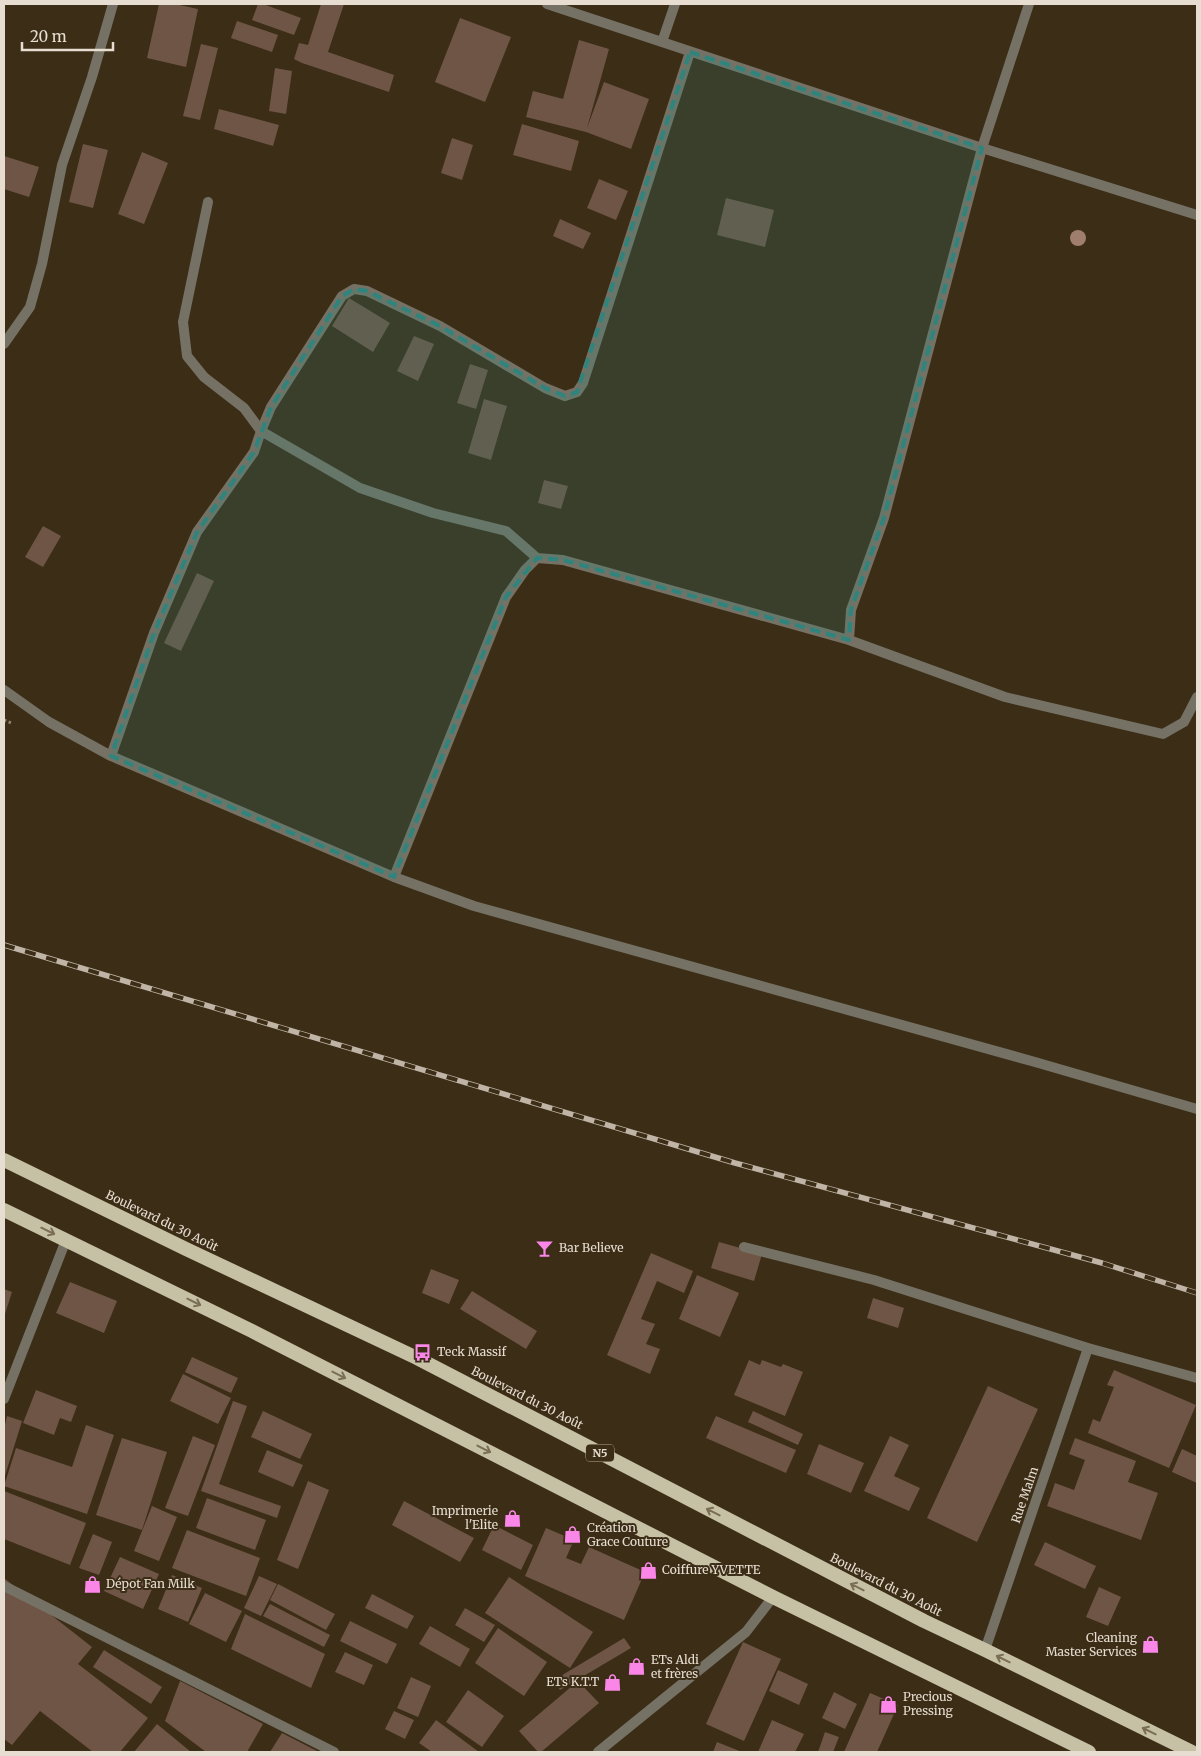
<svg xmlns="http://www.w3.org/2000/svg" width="1201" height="1756" font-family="Merriweather,serif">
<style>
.building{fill:#6f5545}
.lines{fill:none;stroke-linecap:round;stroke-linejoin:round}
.path{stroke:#8f8270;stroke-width:3;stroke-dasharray:2.5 2.5;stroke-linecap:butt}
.minor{stroke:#757265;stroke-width:10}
.trunk{stroke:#c6c0a4;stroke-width:14}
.rail-casing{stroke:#bfb4a5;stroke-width:5.5}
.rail{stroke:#3c2d17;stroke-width:4;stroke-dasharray:11;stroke-linecap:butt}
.tree{fill:#a07e6d}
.oneway{stroke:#7a6f56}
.marked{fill:#2f857d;fill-opacity:0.2;stroke:#2f857d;stroke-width:4;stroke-dasharray:10 6;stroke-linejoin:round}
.labels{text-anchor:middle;stroke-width:4;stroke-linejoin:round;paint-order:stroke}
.shield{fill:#3c2d17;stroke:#b4a898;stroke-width:1}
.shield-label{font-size:11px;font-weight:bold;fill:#e7ddd0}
.street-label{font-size:12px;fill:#e7ddd0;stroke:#3c2d17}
.poi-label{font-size:12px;fill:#e7ddd0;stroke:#3c2d17;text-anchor:start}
</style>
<rect width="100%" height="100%" fill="#3c2d17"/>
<path class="building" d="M 159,4 L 175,4 L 198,9 L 186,67 L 147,58 Z
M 258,4 L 263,4 L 301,18 L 294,35 L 252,20 Z
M 321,4 L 344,4 L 328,52 L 394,75 L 389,92 L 302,63 L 294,59 L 299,43 L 308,45 Z
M 460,18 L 511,37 L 485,102 L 435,82 Z
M 237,21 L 278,35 L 272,52 L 231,38 Z
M 579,40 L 609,49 L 587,128 L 604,82 L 649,99 L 631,149 L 586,132 L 526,117 L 533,91 L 563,99 Z
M 201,44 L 218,48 L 200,120 L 183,116 Z
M 275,68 L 292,71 L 286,114 L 269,111 Z
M 219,109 L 279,125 L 273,146 L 214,129 Z
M 522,124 L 579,141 L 571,171 L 513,155 Z
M 452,138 L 473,145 L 462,180 L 441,173 Z
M 83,144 L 108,150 L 93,208 L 69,202 Z
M 142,152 L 168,163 L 144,224 L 118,214 Z
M 4,156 L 39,167 L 29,197 L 4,189 Z
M 599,179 L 628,191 L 616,220 L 587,208 Z
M 726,198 L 774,210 L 765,247 L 717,235 Z
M 560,219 L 591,233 L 583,249 L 553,236 Z
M 349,298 L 390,323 L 373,352 L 332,326 Z
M 414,336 L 434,344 L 418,381 L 397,371 Z
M 470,364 L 488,370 L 476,409 L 457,403 Z
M 484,399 L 507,406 L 491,460 L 468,453 Z
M 544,480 L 568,486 L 561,509 L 538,503 Z
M 43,526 L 61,536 L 43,567 L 25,557 Z
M 197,573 L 214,581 L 181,651 L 164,643 Z
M 719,1242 L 762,1254 L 754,1281 L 711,1268 Z
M 651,1253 L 693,1271 L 684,1293 L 657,1281 L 641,1319 L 655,1324 L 646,1344 L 660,1349 L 650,1374 L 607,1355 Z
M 431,1269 L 459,1280 L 449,1304 L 422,1293 Z
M 697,1275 L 739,1293 L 720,1337 L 679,1319 Z
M 70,1282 L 117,1301 L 104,1333 L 56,1313 Z
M 4,1289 L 12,1292 L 4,1317 Z
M 472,1291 L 537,1331 L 526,1349 L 460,1309 Z
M 873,1298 L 904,1308 L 898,1328 L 867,1318 Z
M 192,1357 L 238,1378 L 231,1393 L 185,1372 Z
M 749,1360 L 760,1365 L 762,1360 L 781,1367 L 783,1364 L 803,1372 L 785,1416 L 734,1395 Z
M 1114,1370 L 1196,1405 L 1169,1468 L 1088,1433 L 1093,1419 L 1100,1422 L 1114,1387 L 1107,1385 Z
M 183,1374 L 231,1398 L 218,1424 L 170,1401 Z
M 988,1386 L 1038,1409 L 977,1542 L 927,1518 Z
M 36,1390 L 77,1406 L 71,1422 L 60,1418 L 54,1435 L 23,1423 Z
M 233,1401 L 247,1406 L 219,1484 L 281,1506 L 277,1518 L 201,1491 Z
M 263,1411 L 312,1434 L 300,1459 L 251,1437 Z
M 753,1411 L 803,1434 L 798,1445 L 748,1422 Z
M 7,1416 L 22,1421 L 4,1479 L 4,1429 Z
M 716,1416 L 796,1450 L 786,1473 L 706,1438 Z
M 86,1425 L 114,1435 L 87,1514 L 4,1486 L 16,1448 L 72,1467 Z
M 193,1436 L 215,1445 L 188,1516 L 165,1508 Z
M 890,1436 L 909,1445 L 894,1476 L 920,1488 L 909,1511 L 864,1491 Z
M 122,1438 L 167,1452 L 142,1530 L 96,1515 Z
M 1075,1438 L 1136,1461 L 1128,1482 L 1158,1493 L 1141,1540 L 1047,1506 L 1055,1483 L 1074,1490 L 1085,1460 L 1069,1454 Z
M 819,1444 L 864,1463 L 851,1493 L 807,1474 Z
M 1182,1449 L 1197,1456 L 1197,1483 L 1172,1472 Z
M 267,1450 L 303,1465 L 293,1487 L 258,1472 Z
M 308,1481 L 329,1490 L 298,1569 L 277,1560 Z
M 4,1491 L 86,1523 L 70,1565 L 4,1539 Z
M 207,1498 L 266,1520 L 255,1550 L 196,1528 Z
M 404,1501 L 474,1538 L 460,1562 L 392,1525 Z
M 152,1506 L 177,1517 L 159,1561 L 134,1551 Z
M 494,1525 L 533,1545 L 521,1570 L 482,1550 Z
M 546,1528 L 574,1540 L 566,1558 L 581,1564 L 589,1547 L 645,1572 L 624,1620 L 525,1576 Z
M 187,1530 L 260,1558 L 246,1596 L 172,1568 Z
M 93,1534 L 112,1542 L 99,1575 L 79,1568 Z
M 1045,1542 L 1096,1566 L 1085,1589 L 1034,1565 Z
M 120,1557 L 159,1574 L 143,1609 L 104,1591 Z
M 172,1575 L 202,1588 L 188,1622 L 158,1609 Z
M 259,1576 L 277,1584 L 261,1616 L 244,1608 Z
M 509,1577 L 593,1632 L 570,1668 L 485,1613 Z
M 4,1578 L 92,1647 L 78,1664 L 148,1718 L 120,1752 L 93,1752 L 40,1711 L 12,1745 L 4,1739 Z
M 278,1584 L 335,1614 L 326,1630 L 270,1600 Z
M 1099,1587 L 1121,1597 L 1108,1626 L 1086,1617 Z
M 205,1593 L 242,1611 L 226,1642 L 189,1624 Z
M 372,1594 L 414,1616 L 407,1629 L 365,1608 Z
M 270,1604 L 330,1635 L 324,1647 L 263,1616 Z
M 465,1608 L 495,1625 L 484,1642 L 455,1625 Z
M 245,1614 L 325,1654 L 311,1688 L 231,1649 Z
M 350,1621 L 397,1644 L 387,1664 L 340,1641 Z
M 430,1626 L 470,1649 L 460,1667 L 419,1644 Z
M 498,1628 L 547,1662 L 524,1696 L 475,1663 Z
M 624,1638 L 631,1648 L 560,1690 L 554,1680 Z
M 743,1642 L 781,1659 L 744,1741 L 706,1724 Z
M 104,1650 L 162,1687 L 151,1704 L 93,1667 Z
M 345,1652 L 373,1665 L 364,1685 L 335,1672 Z
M 778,1670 L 808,1684 L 799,1705 L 769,1691 Z
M 411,1677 L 431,1686 L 418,1717 L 397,1708 Z
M 180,1681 L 263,1724 L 247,1752 L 206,1752 L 165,1721 Z
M 578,1681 L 599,1703 L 541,1752 L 538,1752 L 519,1731 Z
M 468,1690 L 504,1716 L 482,1747 L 446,1722 Z
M 834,1692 L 857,1704 L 845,1729 L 822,1718 Z
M 870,1693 L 898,1705 L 877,1752 L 844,1752 Z
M 394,1711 L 414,1720 L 405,1739 L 385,1729 Z
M 436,1720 L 479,1752 L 432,1752 L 419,1743 Z
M 772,1720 L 804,1734 L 795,1752 L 758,1752 Z
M 157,1724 L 191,1752 L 134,1752 Z
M 825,1732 L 839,1737 L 833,1752 L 818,1752 Z
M 282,1733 L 319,1752 L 270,1752 Z
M 717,1742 L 742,1752 L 713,1752 Z"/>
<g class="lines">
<path class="path" d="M 4,720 L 11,723"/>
<path class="minor" d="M 547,4 L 982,148 L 1197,215
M 662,42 L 675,4
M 4,344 L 30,307 L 42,264 L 62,165 L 92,77 L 113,4
M 537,558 L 506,531 L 433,513 L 360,488 L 261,431 L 271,407 L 342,296 L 354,289 L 367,291 L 440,326 L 545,388 L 565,396 L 577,392 L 583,383 L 690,52
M 849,640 L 1005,697 L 1163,734 L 1184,722 L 1197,697
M 4,690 L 49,722 L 111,756 L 394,877 L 506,597 L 525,570 L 537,558 L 563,560 L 849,640 L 851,610 L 884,518 L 982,148 L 1029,4
M 111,756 L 154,633 L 197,532 L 254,452 L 261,431 L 244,408 L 204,377 L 187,356 L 183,322 L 208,202
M 394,877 L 474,906 L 1035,1062 L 1197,1109
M 744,1247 L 874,1280 L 1088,1348 L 1197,1378
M 4,1399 L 66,1240
M 4,1586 L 334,1752
M 985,1650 L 1088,1348
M 598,1752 L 746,1632 L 773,1597"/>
<path class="trunk" d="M 4,1160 L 186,1249 L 417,1358 L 924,1621 L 985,1650 L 1192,1752
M 4,1210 L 252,1331 L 773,1597 L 1089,1752"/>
<defs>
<path id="rail" d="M 4,945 L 735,1163 L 1102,1263 L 1197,1293"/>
</defs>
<use href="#rail" class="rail-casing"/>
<use href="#rail" class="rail"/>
</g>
<circle class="tree" cx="1078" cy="238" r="8"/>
<defs><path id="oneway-shaft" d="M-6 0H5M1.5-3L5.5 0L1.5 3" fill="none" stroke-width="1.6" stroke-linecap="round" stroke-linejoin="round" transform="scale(1.25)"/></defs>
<g class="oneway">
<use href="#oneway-shaft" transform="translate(48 1231) rotate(26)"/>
<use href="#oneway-shaft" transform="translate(194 1302) rotate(26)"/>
<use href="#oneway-shaft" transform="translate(339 1375) rotate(27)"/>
<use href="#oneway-shaft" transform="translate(484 1449) rotate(27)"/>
<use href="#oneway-shaft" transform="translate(713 1512) rotate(-153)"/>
<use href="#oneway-shaft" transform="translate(857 1587) rotate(-153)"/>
<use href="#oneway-shaft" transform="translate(1003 1659) rotate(-154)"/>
<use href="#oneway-shaft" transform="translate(1149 1731) rotate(-154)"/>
</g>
<path class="marked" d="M 690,52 L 982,148 L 884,518 L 851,610 L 849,640 L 563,560 L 537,558 L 506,597 L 394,877 L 111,756 L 154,633 L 197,532 L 254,452 L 271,407 L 342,296 L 354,289 L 367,291 L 440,326 L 545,388 L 565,396 L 577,392 Z"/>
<defs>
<symbol id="bar-bare" viewBox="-9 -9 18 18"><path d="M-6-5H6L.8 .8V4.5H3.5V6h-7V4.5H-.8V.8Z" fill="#fa87e7" stroke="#3c2d17" stroke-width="2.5" paint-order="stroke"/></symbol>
<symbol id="bus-bare" viewBox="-9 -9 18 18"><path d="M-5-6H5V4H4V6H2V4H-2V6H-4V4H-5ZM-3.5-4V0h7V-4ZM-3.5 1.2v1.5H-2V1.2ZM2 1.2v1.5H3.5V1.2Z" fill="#fa87e7" stroke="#3c2d17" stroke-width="2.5" paint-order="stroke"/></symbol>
<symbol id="shop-bare" viewBox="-9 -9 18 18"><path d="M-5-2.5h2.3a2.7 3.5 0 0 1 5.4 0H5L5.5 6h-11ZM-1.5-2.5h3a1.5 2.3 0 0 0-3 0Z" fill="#fa87e7" stroke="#3c2d17" stroke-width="2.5" paint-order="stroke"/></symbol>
</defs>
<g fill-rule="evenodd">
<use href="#bar-bare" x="532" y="1236" width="25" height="25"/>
<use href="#bus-bare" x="410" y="1340" width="25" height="25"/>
<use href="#shop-bare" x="500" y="1506" width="25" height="25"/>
<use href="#shop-bare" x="560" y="1522" width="25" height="25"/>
<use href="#shop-bare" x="636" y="1558" width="25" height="25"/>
<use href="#shop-bare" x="80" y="1572" width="25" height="25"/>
<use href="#shop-bare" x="1138" y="1632" width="25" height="25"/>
<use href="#shop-bare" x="624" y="1654" width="25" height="25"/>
<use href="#shop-bare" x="600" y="1670" width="25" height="25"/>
<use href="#shop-bare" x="876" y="1692" width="25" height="25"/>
</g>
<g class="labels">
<rect class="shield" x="586" y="1444.5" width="28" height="17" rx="4"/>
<g class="shield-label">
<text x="600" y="1457">N5</text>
</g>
<g class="street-label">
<text transform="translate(162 1221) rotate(26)" y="4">Boulevard du 30 Août</text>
<text transform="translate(527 1398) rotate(27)" y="4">Boulevard du 30 Août</text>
<text transform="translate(1025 1495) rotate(-71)" y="4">Rue Malm</text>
<text transform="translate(886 1585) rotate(27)" y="4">Boulevard du 30 Août</text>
</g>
<g class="poi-label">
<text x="559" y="1252">Bar Believe</text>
<text x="437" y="1356">Teck Massif</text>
<text x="498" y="1515" text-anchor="end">Imprimerie<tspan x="498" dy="14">l'Elite</tspan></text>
<text x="587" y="1532">Création<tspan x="587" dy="14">Grace Couture</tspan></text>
<text x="662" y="1574">Coiffure YVETTE</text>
<text x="106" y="1588">Dépot Fan Milk</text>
<text x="1137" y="1642" text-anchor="end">Cleaning<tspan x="1137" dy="14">Master Services</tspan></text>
<text x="651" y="1664">ETs Aldi<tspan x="651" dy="14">et frères</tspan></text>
<text x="599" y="1686" text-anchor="end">ETs K.T.T</text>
<text x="903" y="1701">Precious<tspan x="903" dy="14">Pressing</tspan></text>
</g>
</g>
<rect width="1201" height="1756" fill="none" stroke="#e7ddd0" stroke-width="10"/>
<path d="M22 42v8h91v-8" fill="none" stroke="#e7ddd0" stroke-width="2.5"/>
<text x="30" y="42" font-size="15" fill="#e7ddd0" stroke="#3c2d17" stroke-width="4" paint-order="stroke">20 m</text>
</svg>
